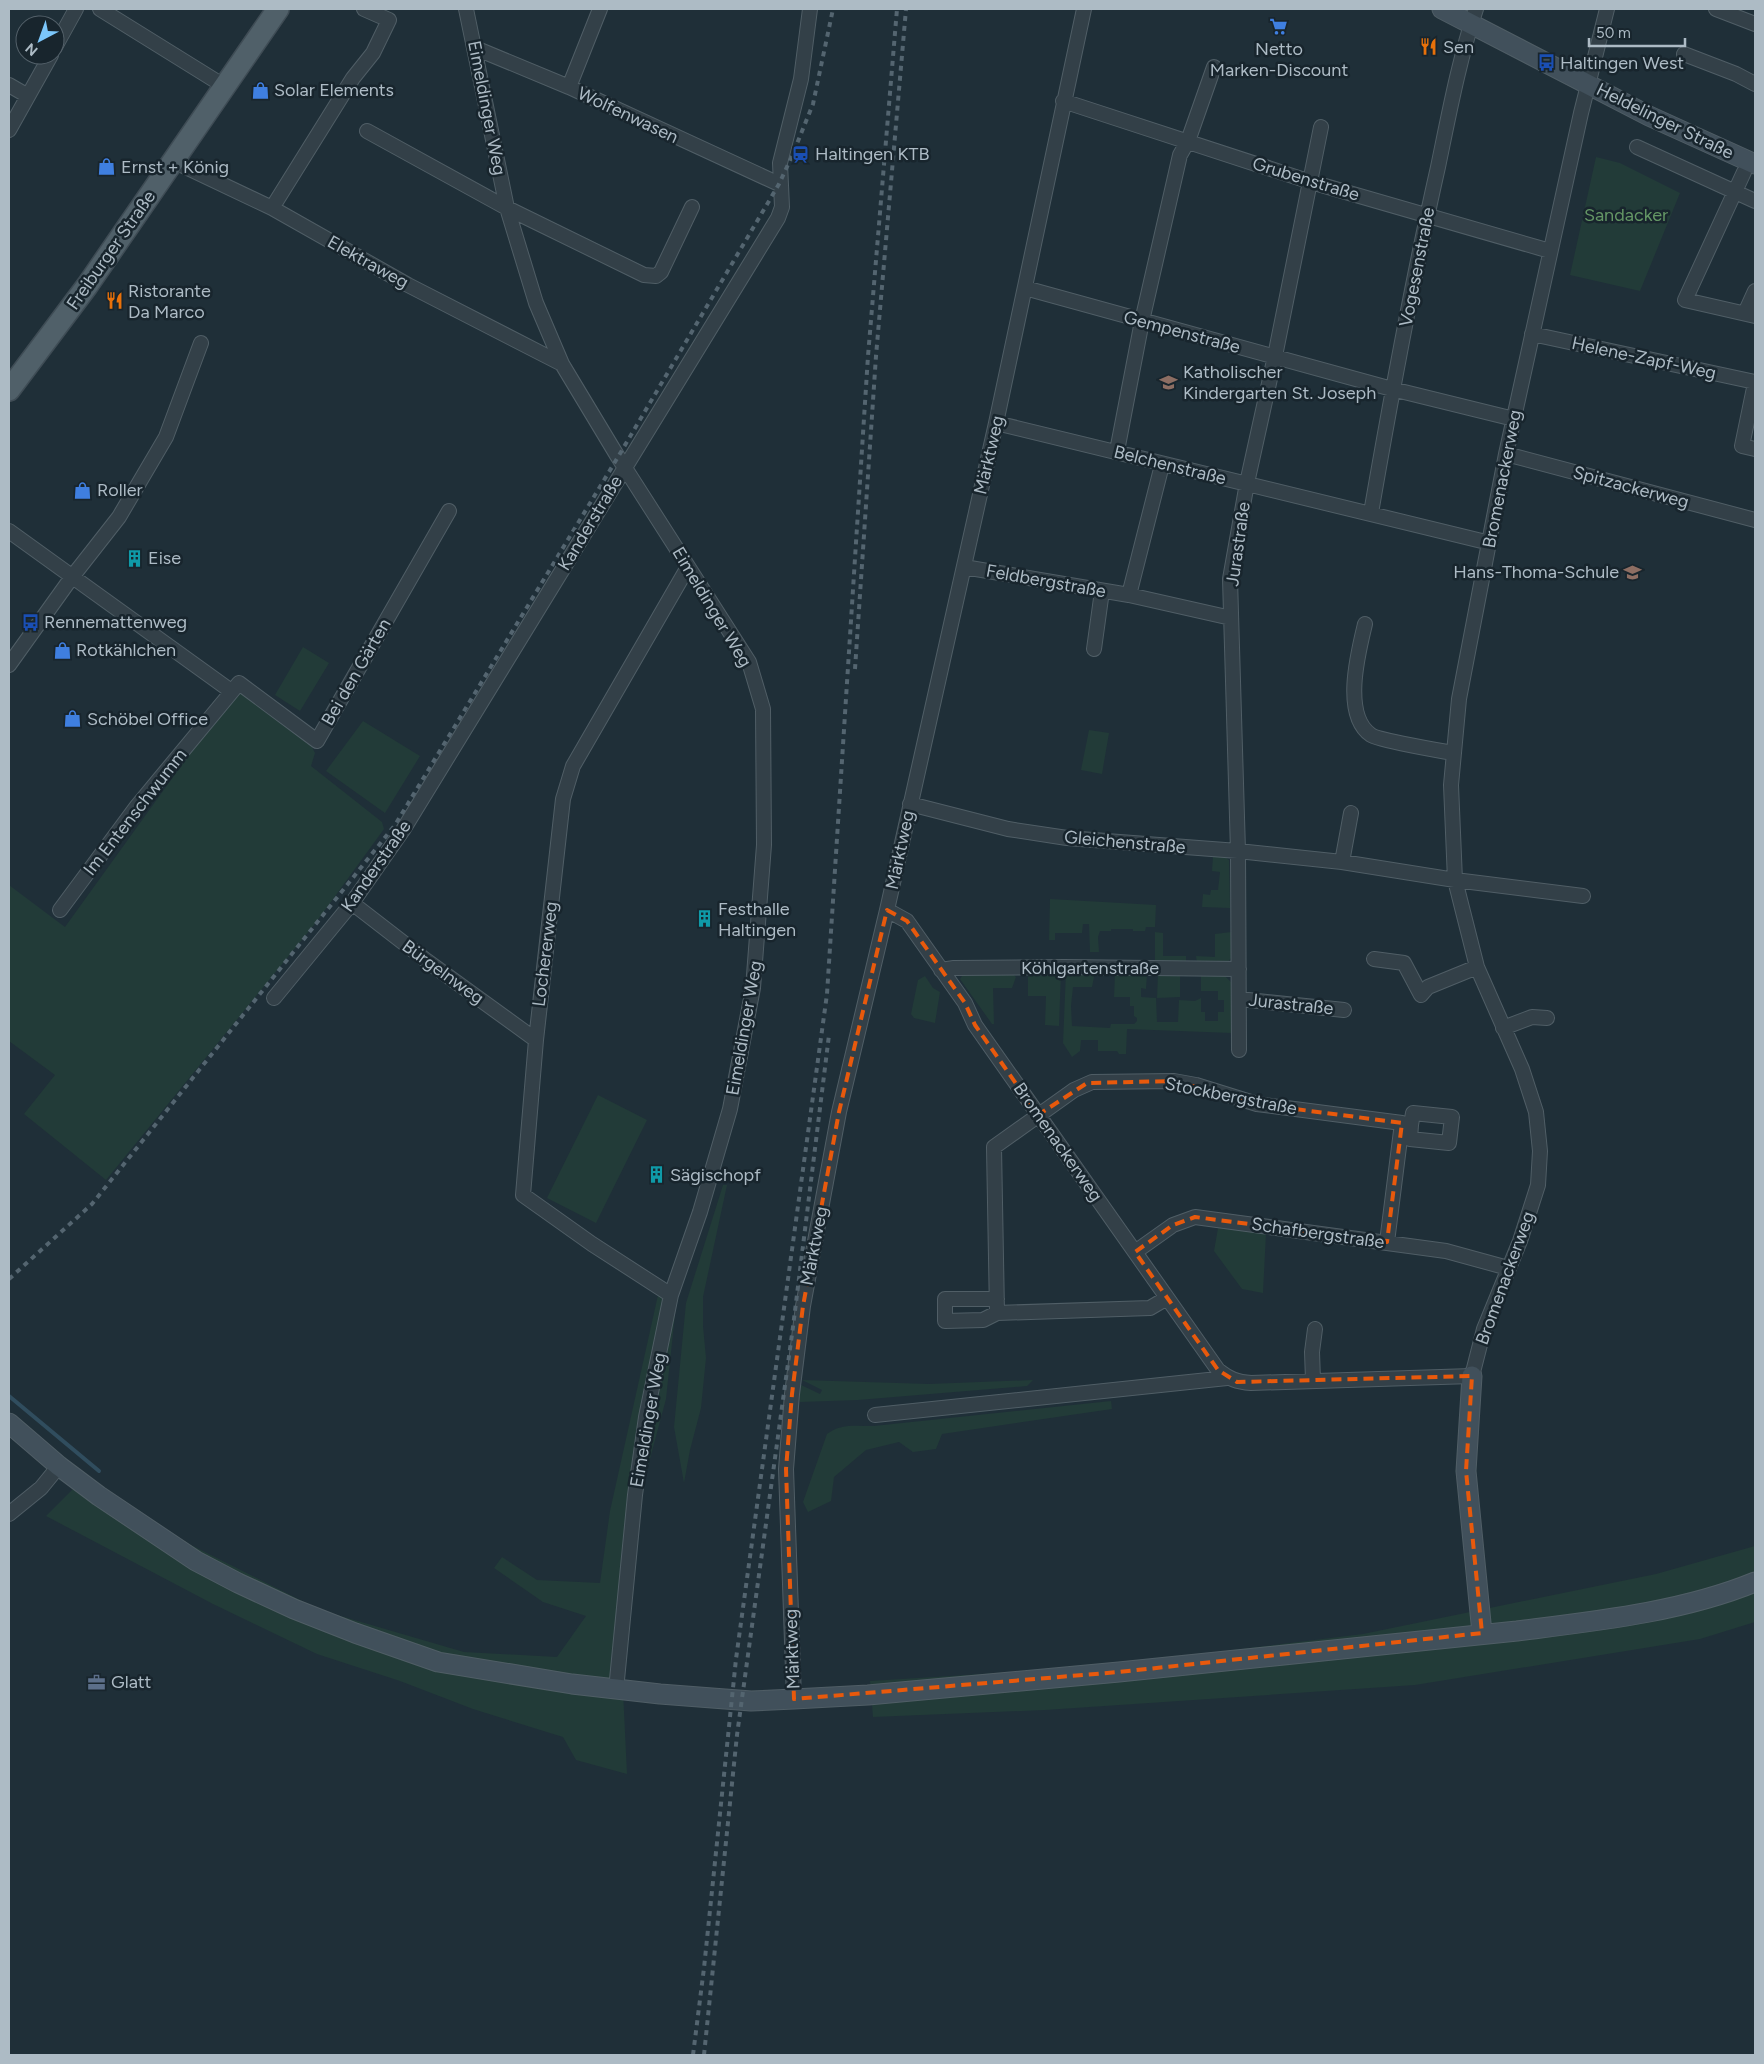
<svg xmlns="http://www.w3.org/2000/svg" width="1764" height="2064" font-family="Figtree,sans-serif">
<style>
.green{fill:#223b38}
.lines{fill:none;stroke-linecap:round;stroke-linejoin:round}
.stream{stroke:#304d5e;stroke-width:4}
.street-casing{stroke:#505e66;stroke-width:16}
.secondary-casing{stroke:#505e66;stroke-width:21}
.primary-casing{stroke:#3f4c55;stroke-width:24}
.street{stroke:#334048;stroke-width:14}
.secondary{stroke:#41505b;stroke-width:19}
.primary{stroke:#506069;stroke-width:21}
.rail{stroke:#546570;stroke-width:4;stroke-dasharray:5 5;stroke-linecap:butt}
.marked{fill:none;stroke:#e8590c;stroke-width:4;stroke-dasharray:10 6;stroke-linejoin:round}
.labels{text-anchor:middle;stroke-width:5;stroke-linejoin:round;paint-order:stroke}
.poi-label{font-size:18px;fill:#adbbc5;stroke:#18252d;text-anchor:start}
.street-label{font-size:18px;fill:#adbbc5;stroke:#18252d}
.park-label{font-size:18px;fill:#649665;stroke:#18252d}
</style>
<rect width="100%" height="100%" fill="#1f2f38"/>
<path class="green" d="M 1596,157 L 1620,163 L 1680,193 L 1640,291 L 1570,275 Z
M 303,647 L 329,663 L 300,711 L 275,695 Z
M 241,693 L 312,747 L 315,753 L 311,766 L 382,822 L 384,829 L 314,925 L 106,1180 L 24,1114 L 55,1075 L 9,1041 L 9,885 L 65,927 L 212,723 Z
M 363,721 L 420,756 L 385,813 L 326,771 Z
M 1089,730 L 1109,733 L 1102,774 L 1081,770 Z
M 1213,856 L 1225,857 L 1229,860 L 1230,908 L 1202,907 L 1203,894 L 1210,895 L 1211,890 L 1218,890 L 1220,872 L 1212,871 Z
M 1050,899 L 1156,905 L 1155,927 L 1146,927 L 1145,931 L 1133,931 L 1133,929 L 1111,929 L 1111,931 L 1100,931 L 1098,937 L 1099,952 L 1090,952 L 1089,924 L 1083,924 L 1082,933 L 1055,933 L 1055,940 L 1049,940 Z
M 1155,932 L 1163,933 L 1163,956 L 1186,956 L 1186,963 L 1155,963 Z
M 1231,932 L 1231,958 L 1227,963 L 1197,963 L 1196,956 L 1215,957 L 1215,934 Z
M 1032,972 L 1061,972 L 1059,1026 L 1045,1025 L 1046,996 L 1028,996 L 1028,977 Z
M 1066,972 L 1095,972 L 1092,987 L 1073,987 L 1071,1006 L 1072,1026 L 1110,1028 L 1111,1024 L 1134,1024 L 1137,1021 L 1137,1018 L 1134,1016 L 1134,1006 L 1130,1006 L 1130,997 L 1114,997 L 1115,973 L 1147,974 L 1146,989 L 1141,988 L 1141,997 L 1156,998 L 1157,1022 L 1178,1022 L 1179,1000 L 1195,1001 L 1201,998 L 1201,1012 L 1205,1012 L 1205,1021 L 1218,1021 L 1218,1012 L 1224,1012 L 1224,1000 L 1218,1000 L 1218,991 L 1201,991 L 1201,975 L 1225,976 L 1232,983 L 1232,1033 L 1127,1029 L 1126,1054 L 1119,1054 L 1117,1051 L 1098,1051 L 1098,1040 L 1081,1040 L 1080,1051 L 1072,1057 L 1063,1043 Z
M 964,973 L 1013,974 L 1016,977 L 1012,988 L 993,988 L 994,1024 L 992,1024 L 960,979 Z
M 1158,974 L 1180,975 L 1180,997 L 1157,998 Z
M 925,976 L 933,988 L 940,992 L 935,1023 L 914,1018 L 911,1014 L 918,980 Z
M 598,1095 L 647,1120 L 596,1223 L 547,1198 Z
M 723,1185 L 727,1185 L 703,1297 L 703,1326 L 706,1358 L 701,1408 L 690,1450 L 684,1483 L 674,1427 L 686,1303 Z
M 1218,1228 L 1266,1233 L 1263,1293 L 1242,1289 L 1214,1251 Z
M 658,1295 L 676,1305 L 666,1399 L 635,1515 L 619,1607 L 627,1774 L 576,1760 L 563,1737 L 473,1709 L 400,1681 L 317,1654 L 213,1604 L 46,1516 L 85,1477 L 189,1544 L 320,1610 L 464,1652 L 557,1657 L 586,1616 L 543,1602 L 494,1568 L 502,1557 L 537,1580 L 600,1583 L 610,1511 Z
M 802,1380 L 929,1384 L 1033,1380 L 1027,1386 L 858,1400 L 800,1402 L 797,1383 L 820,1394 L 822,1390 Z
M 1111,1401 L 1112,1409 L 942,1434 L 936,1449 L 913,1452 L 899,1442 L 866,1450 L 834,1477 L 831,1501 L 808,1512 L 803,1502 L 827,1434 C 841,1423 857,1426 874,1426 Z
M 1755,1546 L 1755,1622 L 1700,1639 L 1415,1685 L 1045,1710 L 873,1717 L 870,1681 L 1094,1667 L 1363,1634 L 1656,1574 Z"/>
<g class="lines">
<path class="stream" d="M 9,1396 L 99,1471"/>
<defs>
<path id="street" d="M 100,9 L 224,86
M 466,9 L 507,208 L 536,303 L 562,364 L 618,457 L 749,662 L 763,709 L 764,845 L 753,988 L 730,1109 L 700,1212 L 671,1295 L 646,1417 L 635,1495 L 616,1690
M 1716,9 L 1755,24
M 55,47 L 76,9
M 475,48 L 569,87 L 779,184
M 1684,54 L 1736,74 L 1755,84
M 9,85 L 28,96
M 569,87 L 600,9
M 1063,101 L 1311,182 L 1550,251
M 9,130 L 51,55
M 367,131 L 507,208 L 644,275 L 656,276 L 661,272 L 692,207
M 1637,147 L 1755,201
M 173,161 L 272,208 L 408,285 L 562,364
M 1744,172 L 1685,300 L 1755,316
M 272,208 L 353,78 L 373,53 L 389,20 L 364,9
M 1025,288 L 1392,389 L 1514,419
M 1745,313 L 1755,291
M 1532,334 L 1755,382
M 1755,383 L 1742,446 L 1755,449
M 996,423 L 1490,543
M 1117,451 L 1142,321 L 1180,155 L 1188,141 L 1214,67
M 1506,454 L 1755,520
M 1371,513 C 1391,397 1412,282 1438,167 C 1449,114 1459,60 1476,9
M 9,531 L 231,691
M 964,567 L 1129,595 L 1231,618
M 1129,595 L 1162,465
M 1365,624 C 1358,653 1342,715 1371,735 C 1378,740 1441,751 1454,753
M 1094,649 L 1102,591
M 9,665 L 72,577 L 119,517 L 166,437 L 201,343
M 910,804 L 1008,829 L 1067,838 L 1238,851 L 1342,862 L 1455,880 L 1583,896
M 1342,862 L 1351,813
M 352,903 L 427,961 L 536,1040
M 60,910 L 137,806 L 239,683 L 317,741 L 449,511
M 887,910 L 907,921 L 965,1003 L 975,1025 L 1218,1370 C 1229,1379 1237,1382 1251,1383 L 1472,1376 L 1484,1329 L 1520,1241 L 1538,1185 L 1540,1151 L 1536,1112 L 1522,1069 L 1477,967 L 1455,880 L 1451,785 L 1459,699 L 1506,454 L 1581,113 L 1607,9
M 1374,959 L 1404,963 L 1421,995 L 1428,987 L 1477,967
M 941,970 L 954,968 L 1064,967 L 1239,969
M 274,998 L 352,903 L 403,830 L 778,218 L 782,207 L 780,163 L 801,79 L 810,9
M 1239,999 L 1344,1010
M 1503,1028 L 1532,1017 L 1547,1018
M 1239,1050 L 1238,851 L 1230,579 L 1247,483 L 1275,356 L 1321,127
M 1402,1123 L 1411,1125 L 1413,1113 L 1452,1117 L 1449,1143 L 1410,1139 L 1411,1125
M 1135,1252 L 1173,1225 L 1195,1217 L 1446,1251 L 1508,1268
M 671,1295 L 592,1244 L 523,1195 L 536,1040 L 563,799 L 573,766 L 688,567
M 1167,1298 L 1150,1308 L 997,1313 L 994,1147 L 1074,1090 L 1092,1082 L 1174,1081 L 1196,1085 L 1257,1104 L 1402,1123 L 1387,1242
M 997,1299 L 945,1299 L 945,1321 L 983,1320 L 997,1313
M 1313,1380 L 1312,1352 L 1315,1329
M 875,1415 L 1227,1378
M 9,1514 L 41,1488 L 59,1466
M 794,1699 L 786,1469 L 792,1394 L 803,1306 L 839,1112 L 887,910 L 996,423 L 1084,9"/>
<path id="secondary" d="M 1442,9 L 1649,116 L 1755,164
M 1472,1376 L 1466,1471 L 1482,1633
M 9,1423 L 59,1466 L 99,1496 L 196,1561 L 238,1583 L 294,1609 L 355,1633 L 438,1662 L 572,1684 L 660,1694 L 751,1701 L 794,1699 L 868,1695 L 1119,1672 L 1517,1631 C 1596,1621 1682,1612 1755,1582"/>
<path id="primary" d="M 9,390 L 87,286 L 278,9"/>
</defs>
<use href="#street" class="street-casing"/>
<use href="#secondary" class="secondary-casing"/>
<use href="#primary" class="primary-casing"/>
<use href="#street" class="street"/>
<use href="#secondary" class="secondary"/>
<use href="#primary" class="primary"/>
<path class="rail" d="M 855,669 L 876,356 L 906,9
M 9,1279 L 92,1204 L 395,825 L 618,457 L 779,184 L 792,156 L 813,104 L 833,9
M 693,2055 L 704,1968 L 736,1659 L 827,994 L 868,356 L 897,9
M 704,2055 L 737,1735 L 793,1327 L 829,1035"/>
</g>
<path class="marked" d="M 887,910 L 907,921 L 965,1003 L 975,1025 L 1038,1115 L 1087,1083 L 1174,1081 L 1257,1104 L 1402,1123 L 1387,1242 L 1195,1217 L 1173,1225 L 1135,1252 L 1218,1370 L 1237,1382 L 1472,1376 L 1466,1471 L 1482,1633 L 1119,1672 L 794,1699 L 786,1469 L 792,1394 L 803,1306 L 839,1112 Z"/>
<defs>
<symbol id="supermarket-bare" viewBox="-9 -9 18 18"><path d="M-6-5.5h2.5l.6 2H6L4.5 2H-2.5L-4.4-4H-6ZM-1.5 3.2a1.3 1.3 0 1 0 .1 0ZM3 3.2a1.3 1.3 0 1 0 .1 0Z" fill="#3f7fe0" stroke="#18252d" stroke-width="2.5" paint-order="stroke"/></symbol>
<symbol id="restaurant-bare" viewBox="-9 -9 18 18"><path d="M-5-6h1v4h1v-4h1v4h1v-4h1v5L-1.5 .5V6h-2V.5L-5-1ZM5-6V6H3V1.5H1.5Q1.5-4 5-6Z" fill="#e8710a" stroke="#18252d" stroke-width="2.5" paint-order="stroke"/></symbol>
<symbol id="bus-bare" viewBox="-9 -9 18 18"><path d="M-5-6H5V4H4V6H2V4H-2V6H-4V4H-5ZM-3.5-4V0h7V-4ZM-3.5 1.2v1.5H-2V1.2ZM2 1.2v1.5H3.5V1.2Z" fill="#1a4fb4" stroke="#18252d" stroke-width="2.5" paint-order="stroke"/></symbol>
<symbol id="shop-bare" viewBox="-9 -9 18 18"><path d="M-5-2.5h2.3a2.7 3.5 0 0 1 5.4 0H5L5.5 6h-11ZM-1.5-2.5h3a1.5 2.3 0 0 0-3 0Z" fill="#3f7fe0" stroke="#18252d" stroke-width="2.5" paint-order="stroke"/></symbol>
<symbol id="station-bare" viewBox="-9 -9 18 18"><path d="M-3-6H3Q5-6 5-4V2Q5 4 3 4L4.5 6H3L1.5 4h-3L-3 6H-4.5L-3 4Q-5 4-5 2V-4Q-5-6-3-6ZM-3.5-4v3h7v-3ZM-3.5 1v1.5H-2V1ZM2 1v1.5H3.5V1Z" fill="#1a4fb4" stroke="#18252d" stroke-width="2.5" paint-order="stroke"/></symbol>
<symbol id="school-bare" viewBox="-9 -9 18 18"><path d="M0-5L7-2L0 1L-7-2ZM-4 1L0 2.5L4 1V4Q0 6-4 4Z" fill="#8d6e63" stroke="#18252d" stroke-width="2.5" paint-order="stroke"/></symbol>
<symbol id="building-bare" viewBox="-9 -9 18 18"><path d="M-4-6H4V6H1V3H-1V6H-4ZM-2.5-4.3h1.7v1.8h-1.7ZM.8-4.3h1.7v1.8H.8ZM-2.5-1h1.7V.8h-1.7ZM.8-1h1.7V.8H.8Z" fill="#0f9aa8" stroke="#18252d" stroke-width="2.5" paint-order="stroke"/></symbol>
<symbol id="office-bare" viewBox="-9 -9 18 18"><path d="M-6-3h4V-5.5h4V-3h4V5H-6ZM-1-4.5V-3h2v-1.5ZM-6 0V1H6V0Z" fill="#5c6f8a" stroke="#18252d" stroke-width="2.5" paint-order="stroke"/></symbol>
</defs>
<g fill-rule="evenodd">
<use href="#supermarket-bare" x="1266" y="14" width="25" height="25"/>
<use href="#restaurant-bare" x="1416" y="34" width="25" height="25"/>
<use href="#bus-bare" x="1534" y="50" width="25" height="25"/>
<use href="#shop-bare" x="248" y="78" width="25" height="25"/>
<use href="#station-bare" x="788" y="142" width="25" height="25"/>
<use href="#shop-bare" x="94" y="154" width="25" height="25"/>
<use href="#restaurant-bare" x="102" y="288" width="25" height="25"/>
<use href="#school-bare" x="1156" y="370" width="25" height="25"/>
<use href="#shop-bare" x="70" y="478" width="25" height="25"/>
<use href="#building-bare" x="122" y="546" width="25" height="25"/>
<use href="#school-bare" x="1620" y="560" width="25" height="25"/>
<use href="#bus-bare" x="18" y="610" width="25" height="25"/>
<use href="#shop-bare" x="50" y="638" width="25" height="25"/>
<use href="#shop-bare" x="60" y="706" width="25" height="25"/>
<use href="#building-bare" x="692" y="906" width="25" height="25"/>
<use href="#building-bare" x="644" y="1162" width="25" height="25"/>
<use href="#office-bare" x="84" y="1670" width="25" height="25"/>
</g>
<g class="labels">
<g class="poi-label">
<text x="1443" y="53">Sen</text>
<text x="1279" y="55" text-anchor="middle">Netto<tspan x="1279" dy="21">Marken-Discount</tspan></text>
<text x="1560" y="69">Haltingen West</text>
<text x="274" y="96">Solar Elements</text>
<text x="815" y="160">Haltingen KTB</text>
<text x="121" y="173">Ernst + König</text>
<text x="128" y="297">Ristorante<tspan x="128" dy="21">Da Marco</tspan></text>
<text x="1183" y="378">Katholischer<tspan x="1183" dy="21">Kindergarten St. Joseph</tspan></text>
<text x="97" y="496">Roller</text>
<text x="148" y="564">Eise</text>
<text x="1619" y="578" text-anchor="end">Hans-Thoma-Schule</text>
<text x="44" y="628">Rennemattenweg</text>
<text x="76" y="656">Rotkählchen</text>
<text x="87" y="725">Schöbel Office</text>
<text x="718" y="915">Festhalle<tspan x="718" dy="21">Haltingen</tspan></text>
<text x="670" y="1181">Sägischopf</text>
<text x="111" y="1688">Glatt</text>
</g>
<g class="street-label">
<text transform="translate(487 108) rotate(79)" y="6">Eimeldinger Weg</text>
<text transform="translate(628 115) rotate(25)" y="6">Wolfenwasen</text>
<text transform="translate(1665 121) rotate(26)" y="6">Heldelinger Straße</text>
<text transform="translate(1306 179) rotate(17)" y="6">Grubenstraße</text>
<text transform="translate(111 250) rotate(-55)" y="6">Freiburger Straße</text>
<text transform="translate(368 262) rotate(29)" y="6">Elektraweg</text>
<text transform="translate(1417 267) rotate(-79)" y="6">Vogesenstraße</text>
<text transform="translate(1182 332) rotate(15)" y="6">Gempenstraße</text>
<text transform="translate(1644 358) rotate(12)" y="6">Helene-Zapf-Weg</text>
<text transform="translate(989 455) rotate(-77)" y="6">Märktweg</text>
<text transform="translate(1170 465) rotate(14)" y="6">Belchenstraße</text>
<text transform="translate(1502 479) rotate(-79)" y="6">Bromenackerweg</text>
<text transform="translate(1631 487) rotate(15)" y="6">Spitzackerweg</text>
<text transform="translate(590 523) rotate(-59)" y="6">Kanderstraße</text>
<text transform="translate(1238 544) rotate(-82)" y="6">Jurastraße</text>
<text transform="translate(1046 581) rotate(10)" y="6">Feldbergstraße</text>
<text transform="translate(712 607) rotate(59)" y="6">Eimeldinger Weg</text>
<text transform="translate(356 672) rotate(-60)" y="6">Bei den Gärten</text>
<text transform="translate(135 812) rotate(-52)" y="6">Im Entenschwumm</text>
<text transform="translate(1125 842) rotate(5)" y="6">Gleichenstraße</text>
<text transform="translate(900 850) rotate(-78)" y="6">Märktweg</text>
<text transform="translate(376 866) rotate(-55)" y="6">Kanderstraße</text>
<text transform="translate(545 954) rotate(-83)" y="6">Lochererweg</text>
<text x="1090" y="974">Köhlgartenstraße</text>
<text transform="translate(443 972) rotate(36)" y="6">Bürgelnweg</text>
<text transform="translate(1291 1004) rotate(6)" y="6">Jurastraße</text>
<text transform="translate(744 1028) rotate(-80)" y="6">Eimeldinger Weg</text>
<text transform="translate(1231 1096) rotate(11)" y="6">Stockbergstraße</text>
<text transform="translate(1058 1142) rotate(55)" y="6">Bromenackerweg</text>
<text transform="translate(1318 1233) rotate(8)" y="6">Schafbergstraße</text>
<text transform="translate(814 1246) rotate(-79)" y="6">Märktweg</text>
<text transform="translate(1505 1278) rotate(-70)" y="6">Bromenackerweg</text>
<text transform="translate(648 1420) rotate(-80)" y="6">Eimeldinger Weg</text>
<text transform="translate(792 1649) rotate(-92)" y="6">Märktweg</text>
</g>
<g class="park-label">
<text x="1626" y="221">Sandacker</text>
</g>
</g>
<rect width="1764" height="2064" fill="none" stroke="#adbbc5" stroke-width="20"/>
<g transform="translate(40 40) rotate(221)"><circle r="24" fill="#18252d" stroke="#54616a"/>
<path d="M0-4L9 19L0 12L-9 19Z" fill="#7cc7fb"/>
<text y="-8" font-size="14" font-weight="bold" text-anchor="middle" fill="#adbbc5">N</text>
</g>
<path d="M1589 38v8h96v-8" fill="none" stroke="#adbbc5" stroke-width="2.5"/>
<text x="1596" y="38" font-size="15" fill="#adbbc5" stroke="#18252d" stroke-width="4" paint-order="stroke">50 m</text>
</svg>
